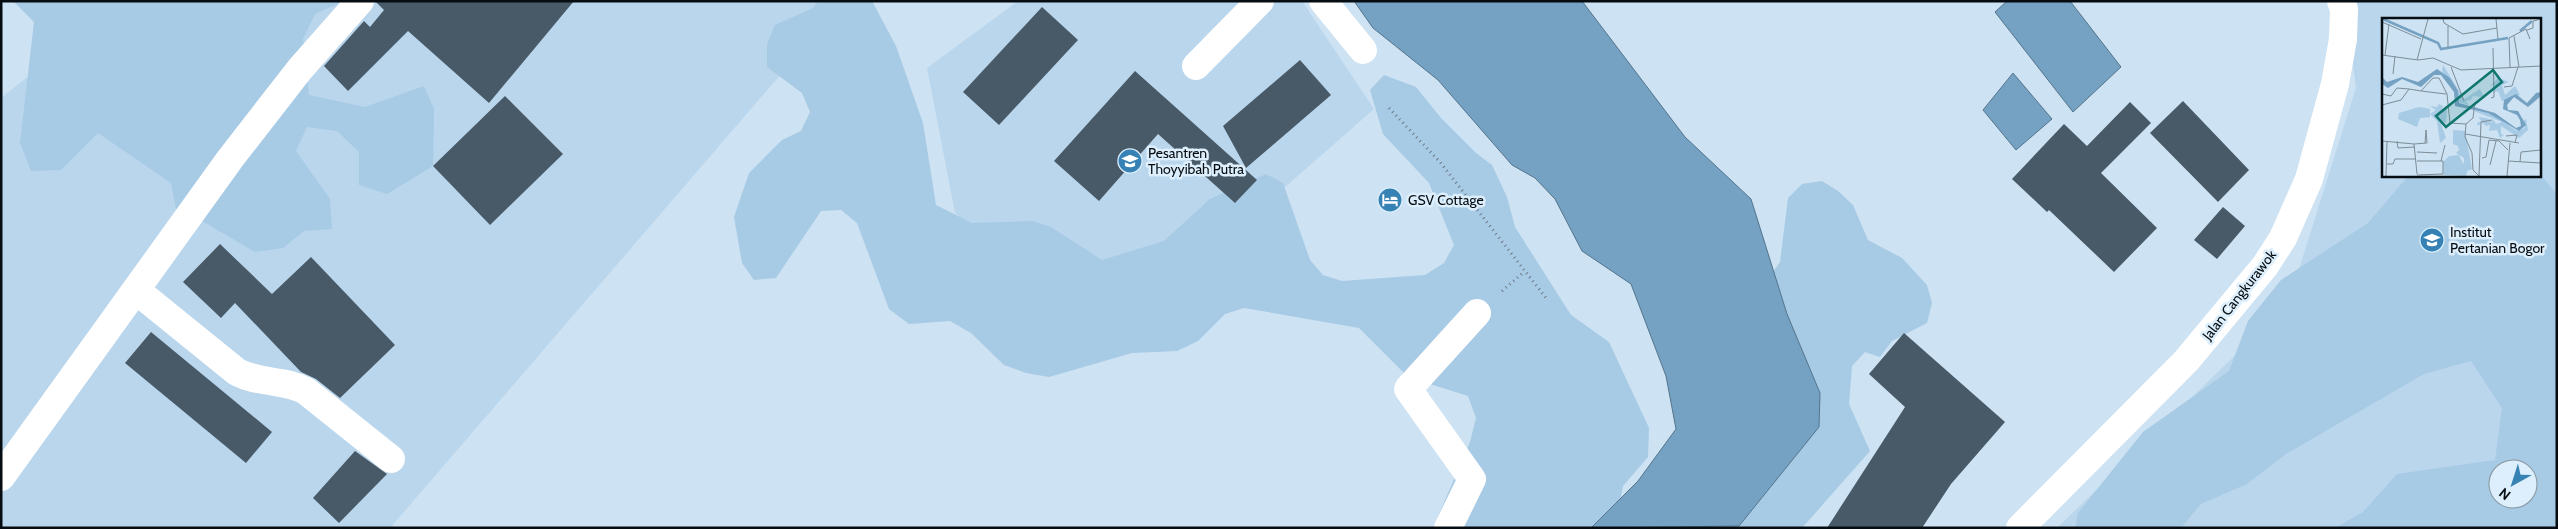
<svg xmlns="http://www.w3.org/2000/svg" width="2558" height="529" font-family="Cabin,sans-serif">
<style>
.built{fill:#bad6ec;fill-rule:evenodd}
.green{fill:#a7cae5;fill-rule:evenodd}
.water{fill:#75a1c2;stroke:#54758d}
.building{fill:#485a68}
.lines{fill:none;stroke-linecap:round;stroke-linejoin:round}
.path{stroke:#6c7a85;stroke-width:3;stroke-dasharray:1 4;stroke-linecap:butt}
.minor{stroke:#fff;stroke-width:28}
.tertiary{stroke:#fff;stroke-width:28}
.labels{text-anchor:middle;stroke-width:5;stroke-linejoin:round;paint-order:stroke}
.poi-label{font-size:14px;fill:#060d12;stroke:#ddeffc;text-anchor:start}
.street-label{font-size:14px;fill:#060d12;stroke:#ddeffc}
.inset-river{fill:none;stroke:#75a1c2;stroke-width:2.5}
.inset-road{fill:none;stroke:#7d8d98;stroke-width:1}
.view{fill:#0f766e;fill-opacity:0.15;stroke:#0f766e;stroke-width:2.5}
.inset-edge{fill:none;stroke:#060d12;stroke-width:2.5}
</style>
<rect width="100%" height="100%" fill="#cde2f2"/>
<path class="built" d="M 123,1 L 844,1 L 390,528 L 1,528 L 1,98 Z
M 1018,1 L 1302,1 L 1374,109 L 1236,230 L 1037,288 L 955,213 L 927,68 Z
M 2345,1 L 2557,1 L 2557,528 L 2057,528 L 2288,304 L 2356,88 ZM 2383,19 L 2539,19 L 2539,175 L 2383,175 ZM 2498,469 L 2528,469 L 2528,499 L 2498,499 Z"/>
<path class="green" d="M 13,1 L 344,1 L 315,14 L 303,39 L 309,95 L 365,107 L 424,86 L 434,109 L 433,166 L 387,194 L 359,185 L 359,152 L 337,131 L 307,127 L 296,151 L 330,199 L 332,229 L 304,231 L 283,248 L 255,252 L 204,222 L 177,214 L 171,183 L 98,133 L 61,170 L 31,171 L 20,143 L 34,22 Z
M 818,1 L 872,1 L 896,46 L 923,123 L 936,205 L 972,223 L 1032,221 L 1051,227 L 1102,260 L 1164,241 L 1210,199 L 1266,174 L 1283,183 L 1310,260 L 1323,275 L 1342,281 L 1425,275 L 1444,263 L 1454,245 L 1429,183 L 1383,134 L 1370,90 L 1384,75 L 1416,87 L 1441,118 L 1476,153 L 1492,165 L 1507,197 L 1515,227 L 1571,315 L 1609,342 L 1649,428 L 1648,457 L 1623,486 L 1619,506 L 1600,528 L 1433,528 L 1470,442 L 1476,418 L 1468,396 L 1408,377 L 1359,328 L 1244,308 L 1225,314 L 1198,341 L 1177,351 L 1132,353 L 1049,377 L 1026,373 L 1004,365 L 971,333 L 950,321 L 909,324 L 889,309 L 857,223 L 841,210 L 821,211 L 776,278 L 754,280 L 742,263 L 734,217 L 749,173 L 782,140 L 801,131 L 810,112 L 802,93 L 767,67 L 767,44 L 775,25 L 813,8 Z
M 2539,173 L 2557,194 L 2557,528 L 2335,528 L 2363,512 L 2397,474 L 2495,460 L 2502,408 L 2471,361 L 2424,374 L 2286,454 L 2247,484 L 2201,504 L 2181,528 L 2075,528 L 2078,513 L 2143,432 L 2229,371 L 2248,321 L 2281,280 L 2368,223 L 2409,175 L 2539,175 ZM 2498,469 L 2528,469 L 2528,499 L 2498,499 Z
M 1822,181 L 1838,191 L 1853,205 L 1868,240 L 1902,258 L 1927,285 L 1932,303 L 1927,323 L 1892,341 L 1880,357 L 1865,352 L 1852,366 L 1849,404 L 1870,451 L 1802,528 L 1722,528 L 1756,296 L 1780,262 L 1788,198 L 1802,184 Z"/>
<path class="water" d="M 1354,1 L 1582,1 L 1685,137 L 1751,199 L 1787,314 L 1820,393 L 1819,427 L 1739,526 L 1591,528 L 1638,481 L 1676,429 L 1666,376 L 1631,284 L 1582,251 L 1555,199 L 1535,178 L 1512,165 L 1438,80 L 1373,28 Z
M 2007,1 L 2070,1 L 2121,67 L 2073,112 L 1995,12 Z
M 2013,73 L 2052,119 L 2016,150 L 1983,110 Z"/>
<path class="building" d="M 375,1 L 574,1 L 489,103 L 408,31 L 348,91 L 324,66 L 364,21 L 370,27 L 384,10 Z
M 1042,7 L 1078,40 L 999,125 L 963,92 Z
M 1300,60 L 1331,95 L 1246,168 L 1223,126 Z
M 1135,71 L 1257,180 L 1235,203 L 1158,134 L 1099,201 L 1054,161 Z
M 505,96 L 563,154 L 490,225 L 433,166 Z
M 2183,101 L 2249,170 L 2218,202 L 2150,133 Z
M 2130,102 L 2151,123 L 2101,173 L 2157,228 L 2114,272 L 2049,210 L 2047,212 L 2012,179 L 2064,124 L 2087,146 Z
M 2223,207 L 2245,226 L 2217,259 L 2194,240 Z
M 220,244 L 272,294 L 311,257 L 395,345 L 340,398 L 316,379 L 301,372 L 235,303 L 221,318 L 183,282 Z
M 151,332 L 272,432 L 246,463 L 125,363 Z
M 1904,333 L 2005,422 L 1951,484 L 1922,528 L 1827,528 L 1905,407 L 1869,374 Z
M 355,451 L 387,474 L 339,523 L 313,498 Z"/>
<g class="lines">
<path class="path" d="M 1389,108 L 1440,162 L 1546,298
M 1502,291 L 1524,272"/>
<path class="minor" d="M 1323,1 L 1363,50
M 1196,66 L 1260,1
M 137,291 L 237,372 C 260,384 284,379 306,391 L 391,459
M 1,477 L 230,159 L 300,69 L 360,1
M 1448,528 L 1472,479 L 1408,389 L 1477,313"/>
<path class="tertiary" d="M 2020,528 L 2186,361 L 2265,266 L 2283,238 L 2309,179 L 2335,84 L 2343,39 L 2344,9 L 2341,1"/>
</g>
<defs>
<symbol id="school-disc" viewBox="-11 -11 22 22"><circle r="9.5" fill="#3682b5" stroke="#ddeffc"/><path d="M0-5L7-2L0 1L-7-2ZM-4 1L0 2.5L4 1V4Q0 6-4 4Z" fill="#fff"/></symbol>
<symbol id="hotel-disc" viewBox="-11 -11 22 22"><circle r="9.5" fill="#3682b5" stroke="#ddeffc"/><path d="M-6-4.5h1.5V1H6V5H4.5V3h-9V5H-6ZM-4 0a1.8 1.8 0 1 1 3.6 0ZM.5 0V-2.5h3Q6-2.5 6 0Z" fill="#fff"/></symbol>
<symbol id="university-disc" viewBox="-11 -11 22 22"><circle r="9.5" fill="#3682b5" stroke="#ddeffc"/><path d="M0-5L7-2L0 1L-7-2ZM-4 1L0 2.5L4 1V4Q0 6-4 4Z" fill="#fff"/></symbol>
</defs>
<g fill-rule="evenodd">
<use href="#school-disc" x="1116" y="147" width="28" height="28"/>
<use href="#hotel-disc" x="1376" y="186" width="28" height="28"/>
<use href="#university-disc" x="2418" y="226" width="28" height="28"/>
</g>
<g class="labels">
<g class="poi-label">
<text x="1148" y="158">Pesantren<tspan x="1148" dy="16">Thoyyibah Putra</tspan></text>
<text x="1408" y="205">GSV Cottage</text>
<text x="2450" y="237">Institut<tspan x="2450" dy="16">Pertanian Bogor</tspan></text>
</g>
<g class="street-label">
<text transform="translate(2239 295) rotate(-52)" y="5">Jalan Cangkurawok</text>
</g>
</g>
<g transform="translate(2382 18)">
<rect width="159" height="159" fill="#cde2f2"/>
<path d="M 61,47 L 82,81 L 98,71 L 102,79 L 91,78 L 89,82 L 84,83 L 87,87 L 76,84 L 76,75 L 60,53 ZM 116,60 L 127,64 L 120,67 L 123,77 L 133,68 L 138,77 L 120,83 L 116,73 L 112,75 L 111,67 L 108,68 ZM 57,86 L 61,88 L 58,99 L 63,88 L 65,90 L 64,104 L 59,106 L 64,120 L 58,125 L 55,103 L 48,96 L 54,92 L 48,88 L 55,89 ZM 37,89 L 48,91 L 48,99 L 38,100 L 35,109 L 16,101 L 17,95 ZM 92,93 L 106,94 L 135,113 L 143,110 L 141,103 L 144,101 L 146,112 L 137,120 L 119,108 L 119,116 L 122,117 L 118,120 L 115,112 L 107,113 L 108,107 L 104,108 L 100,104 L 96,108 L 95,105 L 99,103 L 97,99 L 108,101 L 109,105 L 111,101 L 114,106 L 120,104 ZM 71,112 L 83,113 L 90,151 L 85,153 L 84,158 L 62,157 L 61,144 L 67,138 L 77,137 L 81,146 L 82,144 L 82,140 L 74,135 L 77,132 L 76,128 L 71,126 Z" fill="#a7cae5"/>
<path d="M 55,51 L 68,60 L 76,73 L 77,85 L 113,95 L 134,110 L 139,108 L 138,102 L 135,97 L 121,91 L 122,82 L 134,76 L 145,85 L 154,75 L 159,74 L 159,78 L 146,89 L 132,79 L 125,87 L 126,92 L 136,93 L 144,107 L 137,113 L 106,95 L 73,88 L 72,74 L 59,57 L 52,57 L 39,69 L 20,61 L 6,70 L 0,66 L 0,59 L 5,64 L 20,59 L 36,64 Z" fill="#75a1c2"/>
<path class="inset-river" d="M 1,1 L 56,25 L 59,31 L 126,20M 138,13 L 150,3"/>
<path class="inset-road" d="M 61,1 L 62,5 L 81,16 L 115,10M 114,1 L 116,21M 0,4 L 39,21M 145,12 L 151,10 L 151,3 L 159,1M 132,18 L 137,49M 66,30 L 66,8M 0,37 L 36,42 L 51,40 L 79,52 L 159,48M 3,37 L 7,6M 35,42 L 46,1M 69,49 L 82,83M 128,49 L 127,20 L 144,11 L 148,21M 11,56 L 13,38M 122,69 L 130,68 L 136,49M 39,73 L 64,76M 0,76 L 9,78 L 15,70 L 27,71M 109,80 L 112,79 L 111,30M 0,87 L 19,82 L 27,71 L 39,73 L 51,60 L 57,60 L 65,76 L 68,105 L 84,106 L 83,119 L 90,135 L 91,152 L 97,158M 84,106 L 91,100 L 93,84M 83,116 L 137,125M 124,118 L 135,117 L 133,125M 0,123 L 32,126 L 35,156M 15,123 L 16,130 L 33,129M 32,126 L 45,125 L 44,112 L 43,125M 35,134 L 55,135M 100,140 L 104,139 L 107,122 L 117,123 L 126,132M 35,143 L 61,143 L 61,156 L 35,157M 59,143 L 63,127M 126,143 L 159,145M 138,144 L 139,134 L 159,132M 5,146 L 11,146 L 13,141 L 34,141M 108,147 L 114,123M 4,158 L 5,123M 97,158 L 99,104 L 110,102M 125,158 L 128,125"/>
<path class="view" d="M 111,52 L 120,64 L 64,109 L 54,98 Z"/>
<rect width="159" height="159" class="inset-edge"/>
</g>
<rect width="2558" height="529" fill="none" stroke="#060d12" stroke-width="5"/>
<g transform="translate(2513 484) rotate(219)"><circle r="24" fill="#ddeffc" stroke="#87959e"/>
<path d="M0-4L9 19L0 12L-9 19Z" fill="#3682b5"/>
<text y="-8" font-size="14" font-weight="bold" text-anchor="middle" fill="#060d12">N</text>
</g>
</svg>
